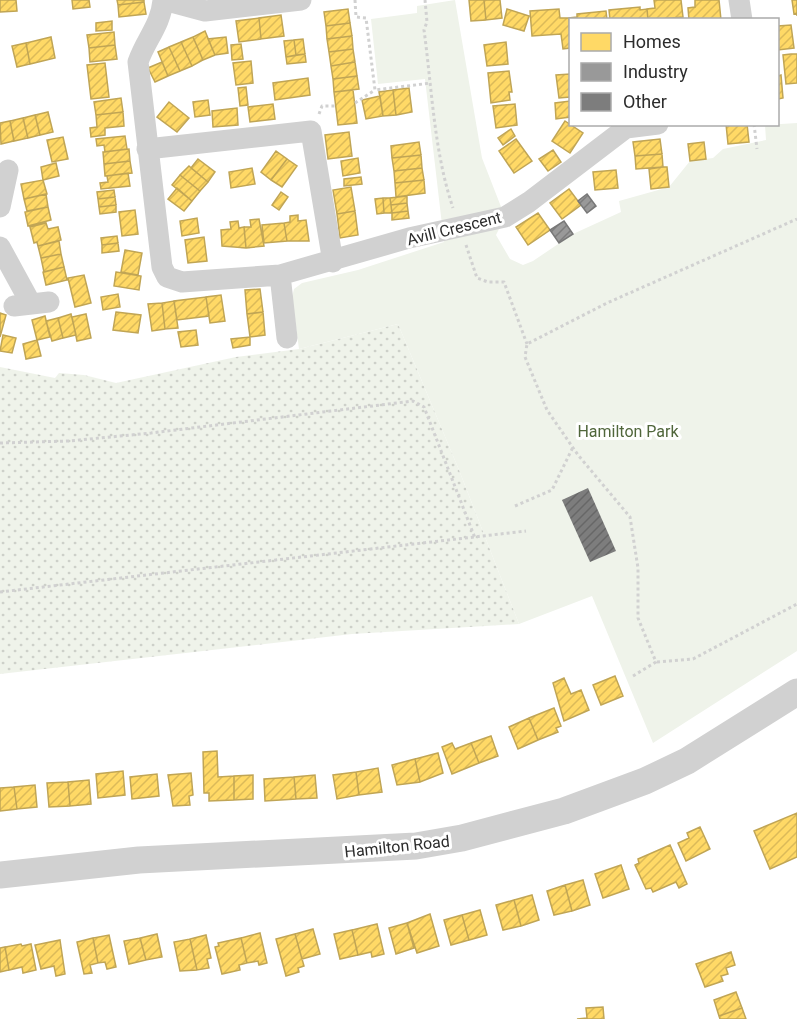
<svg xmlns="http://www.w3.org/2000/svg" width="797" height="1019" font-family="Roboto,sans-serif">
<style>
.green{fill:#eff3ea}
.garden{fill:url(#garden-dots)}
.homes{fill:url(#homes-hatch);stroke:#c0a555;stroke-width:1.5}
.industry{fill:url(#industry-hatch);stroke:#787878;stroke-width:1.5}
.building{fill:url(#building-hatch)}
.lines{fill:none;stroke-linecap:round;stroke-linejoin:round}
.path{stroke:#d1d1d1;stroke-width:3;stroke-dasharray:3 3;stroke-linecap:butt}
.minor{stroke:#d1d1d1;stroke-width:21}
.tertiary{stroke:#d1d1d1;stroke-width:27}
.labels{text-anchor:middle;stroke-width:6;stroke-linejoin:round;paint-order:stroke}
.street-label{font-size:16px;fill:#2c2c2c;stroke:#fff}
.park-label{font-size:16px;fill:#50663b;stroke:#fff}
</style>
<defs>
<pattern id="garden-dots" width="8" height="8" patternUnits="userSpaceOnUse" patternTransform="scale(1.5)"><rect width="8" height="8" fill="#eff3ea"/><path d="M2 2h.1M6 6h.1" fill="none" stroke="#cdd0c9" stroke-width="1.8" stroke-linecap="round"/></pattern>
<pattern id="homes-hatch" width="6" height="6" patternUnits="userSpaceOnUse" patternTransform="scale(1.5)"><rect width="6" height="6" fill="#ffd966"/><path d="M-1 1l2-2M0 6l6-6M5 7l2-2" fill="none" stroke="#dbba59"/></pattern>
<pattern id="industry-hatch" width="6" height="6" patternUnits="userSpaceOnUse" patternTransform="scale(1.5)"><rect width="6" height="6" fill="#999"/><path d="M-1 1l2-2M0 6l6-6M5 7l2-2" fill="none" stroke="#7d7d7d"/></pattern>
<pattern id="building-hatch" width="6" height="6" patternUnits="userSpaceOnUse" patternTransform="scale(1.5)"><rect width="6" height="6" fill="#7d7d7d"/><path d="M-1 1l2-2M0 6l6-6M5 7l2-2" fill="none" stroke="#676767"/></pattern>
</defs>
<rect width="100%" height="100%" fill="#fff"/>
<path class="green" d="M 455,0 L 482,158 L 505,217 L 496,235 L 510,259 L 523,265 L 533,261 L 573,234 L 621,212 L 619,201 L 669,187 L 690,161 L 713,158 L 723,149 L 766,140 L 765,125 L 797,123 L 797,651 L 653,743 L 592,596 L 519,624 L 459,470 L 398,324 L 299,349 L 292,297 L 294,289 L 302,283 L 358,270 L 444,242 L 425,79 L 378,84 L 371,19 L 417,13 L 417,6 Z"/>
<path class="garden" d="M 398,324 L 459,470 L 519,624 L 352,634 L 0,674 L 0,367 L 55,378 L 59,373 L 84,375 L 116,383 L 236,357 L 299,349 Z"/>
<path class="homes" d="M 0,0 L 16,0 L 17,11 L 0,12 Z
M 72,0 L 89,0 L 90,7 L 73,9 Z
M 117,0 L 144,0 L 144,2 L 118,5 Z
M 469,0 L 484,0 L 486,20 L 471,21 Z
M 484,0 L 500,0 L 502,18 L 486,20 Z
M 654,0 L 681,0 L 683,17 L 648,20 L 647,9 L 655,8 Z
M 695,0 L 719,0 L 721,20 L 689,20 L 688,8 L 695,7 Z
M 792,0 L 797,0 L 797,16 L 797,13 L 794,14 Z
M 144,2 L 146,14 L 119,17 L 118,5 Z
M 640,7 L 640,10 L 647,9 L 648,20 L 610,20 L 609,10 Z
M 348,9 L 350,23 L 326,26 L 324,12 Z
M 507,9 L 529,16 L 524,31 L 503,25 Z
M 559,9 L 560,18 L 569,18 L 570,48 L 563,49 L 561,34 L 532,36 L 530,11 Z
M 606,11 L 607,20 L 570,20 L 570,34 L 569,18 L 577,17 L 577,14 Z
M 281,15 L 284,36 L 261,39 L 259,18 Z
M 259,18 L 261,39 L 239,42 L 236,21 Z
M 112,21 L 112,30 L 96,31 L 96,23 Z
M 350,23 L 352,36 L 327,39 L 326,26 Z
M 791,25 L 794,48 L 778,50 L 778,26 Z
M 205,31 L 215,55 L 203,60 L 193,37 Z
M 114,32 L 115,45 L 89,48 L 87,35 Z
M 352,36 L 353,49 L 329,52 L 327,39 Z
M 51,37 L 55,58 L 30,64 L 26,43 Z
M 193,37 L 203,60 L 192,66 L 181,42 Z
M 226,37 L 228,53 L 215,55 L 208,39 Z
M 303,39 L 305,54 L 296,55 L 294,40 Z
M 294,40 L 296,55 L 286,57 L 284,41 Z
M 181,42 L 192,66 L 180,71 L 169,47 Z
M 506,42 L 508,64 L 487,66 L 484,45 Z
M 26,43 L 30,64 L 17,67 L 12,46 Z
M 241,44 L 243,59 L 232,60 L 231,45 Z
M 115,45 L 117,59 L 90,62 L 89,48 Z
M 169,47 L 180,71 L 168,76 L 158,52 Z
M 353,49 L 355,62 L 331,66 L 329,52 Z
M 305,54 L 306,62 L 287,64 L 286,57 Z
M 791,54 L 797,54 L 797,83 L 786,84 L 783,55 Z
M 251,61 L 253,83 L 236,85 L 233,63 Z
M 162,62 L 168,76 L 155,82 L 148,68 Z
M 355,62 L 357,76 L 333,79 L 331,66 Z
M 105,63 L 109,97 L 91,99 L 87,65 Z
M 509,71 L 512,92 L 509,92 L 510,100 L 491,103 L 488,73 Z
M 570,74 L 570,97 L 559,98 L 556,75 Z
M 781,75 L 783,98 L 778,99 L 778,76 Z
M 357,76 L 359,89 L 334,92 L 333,79 Z
M 308,78 L 310,95 L 275,100 L 273,83 Z
M 246,87 L 248,105 L 240,106 L 238,88 Z
M 409,88 L 412,112 L 396,115 L 393,90 Z
M 353,90 L 357,123 L 338,125 L 334,92 Z
M 393,90 L 396,115 L 383,116 L 379,92 Z
M 380,96 L 383,116 L 366,119 L 362,100 Z
M 121,98 L 123,112 L 96,115 L 94,102 Z
M 208,100 L 210,115 L 195,117 L 193,102 Z
M 570,101 L 570,117 L 556,119 L 555,103 Z
M 169,102 L 189,118 L 177,132 L 157,117 Z
M 273,104 L 275,119 L 250,122 L 248,107 Z
M 515,104 L 517,125 L 496,128 L 493,106 Z
M 237,108 L 238,125 L 213,127 L 212,111 Z
M 48,112 L 53,132 L 40,135 L 35,115 Z
M 123,112 L 124,126 L 105,128 L 105,135 L 91,137 L 90,128 L 97,127 L 96,115 Z
M 35,115 L 40,135 L 28,138 L 23,118 Z
M 23,118 L 28,138 L 14,141 L 10,121 Z
M 10,121 L 14,141 L 1,144 L 0,123 Z
M 565,121 L 583,133 L 570,153 L 552,141 Z
M 726,124 L 747,124 L 749,142 L 728,144 Z
M 511,129 L 515,136 L 503,145 L 498,138 Z
M 349,132 L 352,156 L 328,159 L 325,135 Z
M 125,136 L 127,149 L 105,152 L 104,145 L 97,146 L 96,139 Z
M 63,137 L 68,159 L 52,162 L 47,140 Z
M 516,139 L 532,161 L 514,173 L 499,151 Z
M 660,139 L 662,154 L 635,156 L 633,142 Z
M 419,142 L 421,155 L 392,158 L 391,146 Z
M 704,142 L 706,159 L 690,161 L 688,144 Z
M 129,149 L 130,161 L 104,164 L 103,152 Z
M 553,150 L 561,162 L 548,171 L 539,159 Z
M 276,151 L 287,159 L 271,180 L 261,172 Z
M 662,154 L 663,167 L 636,169 L 635,156 Z
M 421,155 L 422,168 L 394,171 L 392,158 Z
M 358,158 L 360,173 L 343,176 L 341,161 Z
M 198,159 L 215,172 L 208,182 L 191,168 Z
M 287,159 L 297,166 L 282,187 L 271,180 Z
M 130,161 L 132,173 L 105,176 L 104,164 Z
M 56,163 L 59,176 L 43,180 L 41,167 Z
M 189,166 L 208,182 L 200,191 L 180,175 Z
M 663,167 L 667,167 L 669,187 L 651,189 L 649,169 Z
M 252,168 L 255,184 L 231,188 L 229,172 Z
M 422,168 L 424,180 L 395,183 L 394,171 Z
M 616,170 L 618,188 L 595,190 L 593,172 Z
M 128,173 L 130,186 L 101,189 L 100,183 L 108,182 L 107,176 Z
M 180,175 L 200,191 L 192,201 L 172,185 Z
M 361,177 L 362,184 L 344,186 L 344,179 Z
M 43,180 L 47,194 L 24,199 L 21,184 Z
M 424,180 L 425,193 L 396,197 L 395,183 Z
M 351,187 L 355,211 L 337,214 L 333,190 Z
M 177,188 L 192,201 L 184,211 L 168,199 Z
M 569,189 L 581,205 L 562,219 L 550,203 Z
M 114,190 L 115,197 L 98,199 L 97,192 Z
M 281,192 L 288,197 L 279,210 L 272,205 Z
M 46,194 L 48,207 L 27,211 L 24,199 Z
M 407,196 L 407,203 L 391,205 L 390,198 Z
M 115,197 L 116,205 L 99,207 L 98,199 Z
M 383,198 L 384,213 L 377,214 L 375,199 Z
M 383,198 L 390,198 L 392,213 L 384,213 Z
M 407,203 L 408,211 L 392,213 L 391,205 Z
M 116,205 L 116,212 L 100,214 L 99,207 Z
M 48,207 L 51,220 L 28,226 L 25,212 Z
M 135,210 L 138,234 L 122,236 L 119,212 Z
M 355,211 L 358,235 L 340,238 L 337,214 Z
M 408,211 L 409,218 L 392,220 L 392,213 Z
M 538,213 L 550,230 L 528,245 L 516,227 Z
M 298,215 L 298,221 L 306,220 L 309,241 L 287,241 L 284,223 L 290,222 L 290,216 Z
M 197,218 L 199,233 L 182,236 L 180,221 Z
M 259,219 L 264,246 L 246,248 L 244,227 L 251,227 L 250,220 Z
M 238,221 L 239,228 L 244,227 L 246,248 L 222,246 L 221,230 L 231,229 L 230,222 Z
M 46,223 L 48,229 L 58,227 L 61,240 L 38,246 L 37,242 L 34,243 L 30,227 Z
M 284,223 L 287,241 L 264,243 L 262,225 Z
M 117,236 L 118,243 L 102,245 L 101,238 Z
M 204,237 L 207,261 L 188,263 L 185,240 Z
M 59,241 L 61,254 L 41,258 L 38,246 Z
M 118,243 L 119,251 L 102,253 L 102,245 Z
M 125,250 L 142,253 L 138,275 L 121,272 Z
M 61,254 L 64,267 L 44,272 L 41,258 Z
M 64,267 L 67,280 L 46,285 L 43,272 Z
M 116,272 L 141,276 L 139,290 L 114,286 Z
M 84,275 L 91,303 L 75,307 L 68,278 Z
M 260,289 L 263,312 L 247,314 L 245,290 Z
M 118,294 L 120,307 L 103,310 L 101,297 Z
M 221,295 L 225,321 L 210,323 L 206,297 Z
M 206,297 L 209,316 L 177,320 L 174,301 Z
M 174,301 L 178,328 L 165,329 L 162,303 Z
M 162,303 L 165,329 L 152,331 L 148,304 Z
M 116,312 L 141,315 L 138,333 L 113,330 Z
M 263,312 L 265,335 L 250,337 L 247,314 Z
M 0,313 L 6,315 L 0,337 Z
M 71,314 L 76,335 L 63,338 L 58,318 Z
M 86,314 L 91,338 L 77,341 L 72,317 Z
M 45,316 L 50,337 L 37,340 L 32,320 Z
M 58,318 L 63,338 L 52,341 L 46,321 Z
M 196,330 L 198,345 L 181,347 L 178,332 Z
M 3,335 L 16,338 L 12,353 L 0,351 Z
M 250,337 L 250,345 L 233,348 L 231,339 Z
M 37,340 L 41,356 L 26,359 L 23,344 Z
M 615,676 L 623,696 L 601,705 L 593,685 Z
M 564,678 L 571,694 L 581,690 L 589,710 L 564,721 L 553,683 Z
M 554,708 L 561,726 L 556,728 L 558,732 L 538,740 L 529,718 Z
M 529,718 L 538,740 L 518,749 L 509,727 Z
M 491,736 L 498,756 L 479,763 L 471,743 Z
M 452,743 L 455,749 L 471,743 L 479,763 L 452,774 L 442,747 Z
M 217,751 L 218,777 L 234,776 L 234,800 L 209,801 L 209,793 L 204,793 L 203,752 Z
M 438,753 L 443,773 L 420,782 L 415,759 Z
M 415,759 L 420,782 L 397,785 L 392,765 Z
M 378,768 L 382,792 L 359,795 L 356,772 Z
M 123,771 L 125,795 L 98,798 L 96,774 Z
M 356,772 L 359,795 L 337,799 L 333,775 Z
M 191,773 L 193,795 L 189,796 L 190,805 L 173,806 L 168,775 Z
M 157,774 L 159,796 L 132,799 L 130,777 Z
M 253,775 L 253,799 L 234,800 L 234,776 Z
M 315,775 L 317,798 L 296,799 L 294,777 Z
M 294,777 L 296,799 L 265,801 L 264,779 Z
M 89,780 L 91,804 L 70,806 L 68,782 Z
M 68,782 L 70,806 L 49,807 L 47,783 Z
M 35,785 L 37,807 L 17,809 L 14,787 Z
M 14,787 L 17,809 L 0,811 L 0,788 Z
M 797,813 L 797,857 L 770,869 L 754,831 Z
M 700,827 L 710,849 L 686,861 L 678,843 L 689,838 L 687,833 Z
M 670,845 L 687,884 L 679,888 L 676,882 L 653,892 L 651,888 L 646,889 L 635,865 L 639,863 L 638,859 Z
M 621,865 L 629,889 L 603,898 L 595,874 Z
M 583,880 L 590,905 L 572,911 L 565,885 Z
M 565,885 L 572,911 L 554,915 L 547,891 Z
M 532,895 L 539,920 L 521,926 L 514,900 Z
M 514,900 L 521,926 L 503,930 L 496,905 Z
M 480,910 L 487,935 L 469,940 L 462,915 Z
M 430,914 L 439,946 L 417,953 L 407,923 Z
M 462,915 L 469,940 L 451,945 L 444,920 Z
M 407,923 L 414,948 L 396,954 L 389,928 Z
M 377,924 L 384,954 L 372,957 L 371,952 L 358,955 L 352,930 Z
M 313,929 L 320,954 L 302,959 L 295,934 Z
M 352,930 L 358,955 L 340,959 L 334,934 Z
M 260,933 L 267,963 L 259,965 L 258,961 L 247,963 L 241,938 Z
M 157,934 L 162,957 L 146,960 L 140,938 Z
M 295,934 L 304,966 L 298,968 L 299,972 L 286,976 L 276,939 Z
M 109,935 L 116,967 L 107,969 L 105,962 L 98,963 L 93,938 Z
M 206,935 L 211,958 L 207,959 L 209,968 L 197,970 L 190,939 Z
M 93,938 L 98,963 L 90,965 L 92,973 L 84,974 L 77,942 Z
M 140,938 L 146,960 L 129,964 L 124,941 Z
M 241,938 L 247,963 L 239,965 L 240,970 L 222,974 L 215,947 L 219,946 L 218,943 Z
M 190,939 L 197,970 L 180,971 L 174,942 Z
M 60,940 L 65,974 L 56,976 L 54,966 L 41,969 L 35,945 Z
M 21,944 L 22,946 L 31,944 L 36,970 L 23,973 L 22,967 L 9,970 L 5,947 Z
M 5,947 L 9,970 L 0,972 L 0,948 Z
M 731,952 L 735,965 L 726,968 L 728,974 L 721,976 L 723,981 L 705,987 L 696,964 Z
M 736,992 L 742,1008 L 719,1016 L 714,1000 Z
M 603,1007 L 604,1019 L 577,1019 L 587,1018 L 586,1008 Z
M 742,1008 L 746,1019 L 720,1019 L 719,1016 Z"/>
<path class="industry" d="M 587,194 L 596,206 L 587,213 L 578,201 Z
M 564,221 L 573,234 L 559,243 L 550,230 Z"/>
<path class="building" d="M 588,488 L 616,551 L 590,562 L 562,500 Z"/>
<g class="lines">
<path class="path" d="M 355,0 L 356,17 L 366,18 L 375,90 L 431,83
M 425,0 L 427,22 L 424,30 C 432,89 434,152 453,208
M 355,103 L 375,90
M 319,114 L 322,106 L 336,106
M 754,124 L 757,149
M 466,245 L 477,278 L 488,282 L 504,282 L 527,344
M 0,443 L 69,441 L 151,433 L 413,401 L 424,407 L 475,538
M 515,506 L 552,490 L 573,447
M 0,592 L 526,531
M 657,662 L 693,659 L 797,604
M 633,676 L 656,662 L 638,618 L 638,568 L 630,517 L 578,455 L 547,410 L 525,357 L 527,344 L 607,303 L 797,219"/>
<path class="minor" d="M 163,0 C 161,25 146,39 138,62 L 162,267 L 167,277 L 182,282 L 280,275 L 409,238 L 505,217 L 529,202 L 626,128 L 658,124
M 164,0 L 205,11 L 301,0
M 739,0 L 742,20
M 147,149 L 311,131 L 333,262
M 0,207 L 8,170
M 0,247 L 30,302
M 280,275 L 287,338
M 14,306 L 49,302"/>
<path class="tertiary" d="M 0,875 L 139,860 L 416,846 L 462,838 L 564,811 L 645,781 L 687,761 L 797,692"/>
</g>
<g class="labels">
<g class="street-label">
<text transform="translate(454 228) rotate(-14)" y="6">Avill Crescent</text>
<text transform="translate(397 846) rotate(-6)" y="6">Hamilton Road</text>
</g>
<g class="park-label">
<text x="628" y="437">Hamilton Park</text>
</g>
</g>
<rect x="569" y="18" width="210" height="108" fill="#ffffff" stroke="#ababab" stroke-width="1.5"/>
<rect x="581" y="33" width="30" height="18" fill="#ffd966" stroke="#ababab" stroke-width="1.5"/>
<text x="623" y="48" font-size="18" fill="#2c2c2c">Homes</text>
<rect x="581" y="63" width="30" height="18" fill="#999999" stroke="#ababab" stroke-width="1.5"/>
<text x="623" y="78" font-size="18" fill="#2c2c2c">Industry</text>
<rect x="581" y="93" width="30" height="18" fill="#7d7d7d" stroke="#ababab" stroke-width="1.5"/>
<text x="623" y="108" font-size="18" fill="#2c2c2c">Other</text>
</svg>
